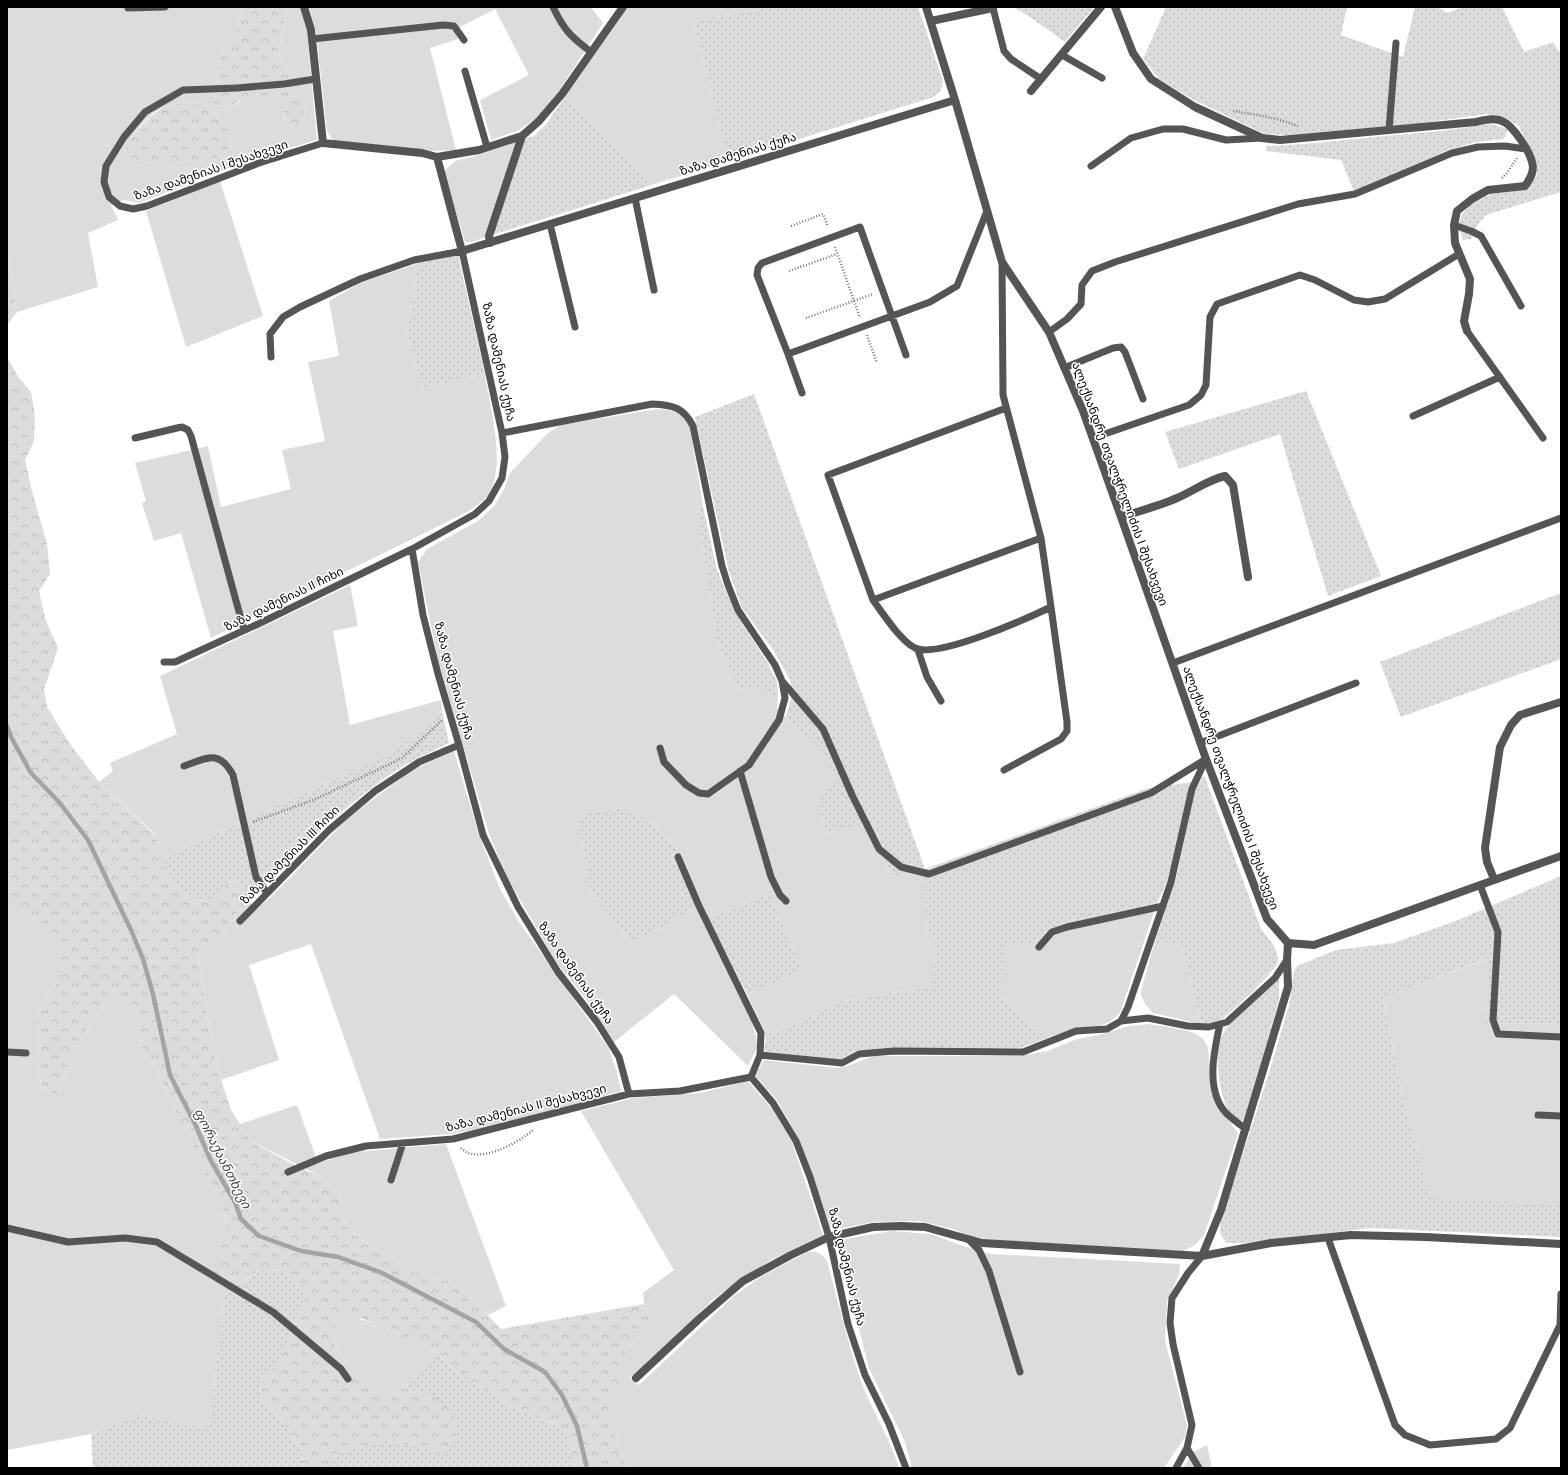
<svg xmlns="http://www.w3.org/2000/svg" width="1568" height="1475" font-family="'Nunito Sans','Noto Sans Georgian',sans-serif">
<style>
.grass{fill:url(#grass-dots)}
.forest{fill:url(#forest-crowns)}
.garden{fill:#dcdcdc;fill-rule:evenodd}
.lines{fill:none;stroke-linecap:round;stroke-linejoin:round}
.stream{stroke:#a3a3a3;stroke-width:4.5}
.path{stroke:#777;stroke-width:2.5;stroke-dasharray:1 2;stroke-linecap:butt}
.lane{stroke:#555;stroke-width:7}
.street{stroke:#555;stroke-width:8}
.labels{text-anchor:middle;stroke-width:3;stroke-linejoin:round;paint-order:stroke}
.street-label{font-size:12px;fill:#000;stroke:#fff}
.water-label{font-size:13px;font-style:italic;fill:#444;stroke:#fff}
</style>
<defs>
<pattern id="grass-dots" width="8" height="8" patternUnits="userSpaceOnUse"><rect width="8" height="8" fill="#dcdcdc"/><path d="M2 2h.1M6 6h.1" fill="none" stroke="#bbb" stroke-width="1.8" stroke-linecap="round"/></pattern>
<pattern id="forest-crowns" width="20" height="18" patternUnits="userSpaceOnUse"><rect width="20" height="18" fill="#dcdcdc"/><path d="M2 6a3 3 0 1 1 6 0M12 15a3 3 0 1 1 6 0" fill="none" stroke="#bbb"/></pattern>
</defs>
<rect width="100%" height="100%" fill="#fff"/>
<path class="grass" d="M 774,7 L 918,7 L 943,81 L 941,91 L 934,97 L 728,161 L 694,21 Z
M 1013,7 L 1094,7 L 1065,42 L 1030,17 Z
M 1166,7 L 1347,7 L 1341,35 L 1403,57 L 1415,7 L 1437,7 L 1447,13 L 1464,7 L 1502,7 L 1524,52 L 1553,42 L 1561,54 L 1561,192 L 1486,215 L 1478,224 L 1471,239 L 1463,240 L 1459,227 L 1461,216 L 1470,205 L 1491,194 L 1528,189 L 1537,175 L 1537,163 L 1519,126 L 1504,117 L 1487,114 L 1414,124 L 1288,135 L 1265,134 L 1194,100 L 1160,80 L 1143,59 Z
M 564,98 L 652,185 L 489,236 L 521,140 L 534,136 L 547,123 Z
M 1490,124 L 1508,129 L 1504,139 L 1476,142 L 1448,150 L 1354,191 L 1341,160 L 1266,151 L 1266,146 C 1306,145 1345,140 1384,136 C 1420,133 1455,130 1490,124 Z
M 458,255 L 485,374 L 423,388 L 407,333 L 419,263 Z
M 1306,391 L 1381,576 L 1328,596 L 1280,434 L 1179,469 L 1165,432 Z
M 754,394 L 925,869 L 1148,788 L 1193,782 C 1177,821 1178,866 1157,903 L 1066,922 L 1045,933 L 1033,945 L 1000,996 L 1047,1038 L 1020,1048 L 858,1050 L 839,1060 L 766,1053 L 764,1048 L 766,1039 L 764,1030 L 773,1034 L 844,1001 L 932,986 L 936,939 L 927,938 L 924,869 L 891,878 L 874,823 L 826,833 L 818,799 L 820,748 L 786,717 L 792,695 L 790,680 L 774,651 L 742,608 L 729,572 L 695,417 Z
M 703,506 L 716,566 L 724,587 L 736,613 L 770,667 L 777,682 L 778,697 L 767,691 L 738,688 L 717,640 L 697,508 Z
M 1561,593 L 1561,659 L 1401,717 L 1380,662 Z
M 442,711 L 449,743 C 428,753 408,762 389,775 C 337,811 293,858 247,901 L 238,880 L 227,882 L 217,899 L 198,901 L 173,884 L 164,858 L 389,754 L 428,724 Z
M 1204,775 L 1261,929 C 1268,938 1281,951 1277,964 C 1273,973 1231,1013 1222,1019 C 1216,1022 1208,1024 1201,1024 L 1183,949 L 1165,942 L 1154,945 L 1177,875 L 1195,790 Z
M 622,808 L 655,826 L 681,854 L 673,855 L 696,908 L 632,943 L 591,893 L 578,815 Z
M 1561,876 L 1561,1024 L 1486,1023 L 1487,958 L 1383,999 L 1403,1098 L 1430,1197 L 1561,1205 L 1561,1237 L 1371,1228 L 1242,1243 L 1227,1243 C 1219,1235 1220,1231 1221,1220 L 1270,1070 L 1289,1005 L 1294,972 L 1297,966 L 1336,950 L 1394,943 L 1458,920 Z
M 770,894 L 802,971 L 747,994 L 708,918 Z
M 1279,978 L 1279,1000 L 1244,1121 C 1231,1119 1226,1108 1223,1097 C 1218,1081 1215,1050 1223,1034 C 1232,1017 1264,992 1279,978 Z
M 260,1270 L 283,1271 L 305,1296 L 294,1327 L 273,1374 L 262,1372 L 260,1398 L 280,1419 L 301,1448 L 304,1468 L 93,1468 L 91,1434 L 141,1415 L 209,1429 L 225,1294 Z
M 436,1353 L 462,1377 L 483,1388 L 509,1406 L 555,1425 L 566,1432 L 571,1453 L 571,1468 L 328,1468 L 338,1453 L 386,1441 L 417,1446 L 437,1453 L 435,1397 L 406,1388 Z"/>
<path class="forest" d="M 242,7 L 285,7 L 286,13 L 279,50 L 280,60 L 302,86 L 298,93 L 305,103 L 304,122 L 296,129 L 283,122 L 285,107 L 241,100 L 220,111 L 213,102 L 218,80 L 216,75 L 219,58 L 237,29 L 243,9 Z
M 180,103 L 204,104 L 214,113 L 228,130 L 231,148 L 216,158 L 201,165 L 190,160 L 170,166 L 151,162 L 130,168 L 122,162 L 127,145 L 137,131 L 149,118 L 162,108 Z
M 7,249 L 10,273 L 17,312 L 7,325 Z
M 7,357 L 19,378 L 31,392 L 35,416 L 34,441 L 25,460 L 32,491 L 47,544 L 50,574 L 39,591 L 46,621 L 58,648 L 44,689 L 47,707 L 70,744 L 99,782 L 154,834 L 163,854 L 173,884 L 198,901 L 217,899 L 227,882 L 238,880 L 247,901 L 215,944 L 198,955 L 210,1033 L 221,1080 L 231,1110 L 251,1141 L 294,1165 L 320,1176 L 338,1192 L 345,1225 L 362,1240 L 411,1271 L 448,1281 L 472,1298 L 501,1329 L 644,1304 L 652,1323 L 627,1349 L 630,1378 L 611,1421 L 627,1468 L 571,1468 L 571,1453 L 565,1432 L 555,1425 L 509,1406 L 483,1388 L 462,1377 L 436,1353 L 420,1344 L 394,1331 L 361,1318 L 331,1330 L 337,1350 L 374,1396 L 406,1388 L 435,1397 L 454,1414 L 457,1444 L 437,1453 L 417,1446 L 386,1441 L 338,1453 L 328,1468 L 304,1468 L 301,1448 L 280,1419 L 260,1398 L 262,1372 L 273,1374 L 294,1327 L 305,1296 L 283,1271 L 259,1270 L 225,1294 L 207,1276 L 228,1224 L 217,1196 L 158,1074 L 141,1046 L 136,1011 L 105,1004 L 82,1036 L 68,1065 L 58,1095 L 41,1090 L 38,1060 L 37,1016 L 49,994 L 61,977 L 7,895 Z"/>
<path class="garden" d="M 7,7 L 242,7 L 243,9 L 237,29 L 219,58 L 216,75 L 218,80 L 213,102 L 220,111 L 251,96 L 279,95 L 285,107 L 283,122 L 296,129 L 304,122 L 305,103 L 298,93 L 302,86 L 280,60 L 279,50 L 286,13 L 285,7 L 300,7 L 307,32 L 317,140 L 252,159 L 139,203 L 124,200 L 111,205 L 118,220 L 88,233 L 98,287 L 17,312 L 10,273 L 7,249 ZM 180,103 L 204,104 L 214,113 L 228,130 L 231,148 L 216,158 L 201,164 L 190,160 L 170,166 L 151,162 L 130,168 L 122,162 C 128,141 141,119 162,108 C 167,106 174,105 180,103 Z
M 309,7 L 591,7 L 603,23 L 558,92 L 538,117 L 517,131 L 491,140 L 480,100 L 529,75 L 495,9 L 454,30 L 458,39 L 430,48 L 456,150 L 431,151 L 337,142 L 332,139 L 327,131 L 316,33 Z
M 627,7 L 774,7 L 694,21 L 728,161 L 652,185 L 564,98 L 618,22 Z
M 521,140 L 489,236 L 472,242 L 465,242 L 444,171 L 455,161 L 475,156 Z
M 220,181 L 263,316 L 186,347 L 146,211 Z
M 419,263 L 407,333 L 423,388 L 485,374 C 490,407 507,466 488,495 C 485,501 475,506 469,511 L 211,638 L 181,533 L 154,541 L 142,503 L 146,501 L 135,463 L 208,446 L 221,507 L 291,489 L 282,450 L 325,441 L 308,362 L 339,356 L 329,301 L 360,283 Z
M 658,409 C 675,410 681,412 690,428 L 703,506 L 697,508 L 717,640 L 738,688 L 768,691 L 778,697 L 777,709 L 820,748 L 839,781 L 818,799 L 826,833 L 874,823 L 891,878 L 925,869 L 927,938 L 937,939 L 932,986 L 844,1001 L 773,1034 L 764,1030 L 747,994 L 802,971 L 770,894 L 708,918 L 681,854 L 655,826 L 622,808 L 578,815 L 591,893 L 632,943 L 696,908 L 752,1022 L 756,1037 L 757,1048 L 748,1066 L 674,994 L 614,1042 L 588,1002 L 556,962 L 508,879 L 490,837 L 438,660 L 418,562 L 427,549 L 478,521 L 495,505 L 504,489 L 510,473 L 547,434 L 560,425 Z
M 350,585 L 358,626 L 333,631 L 350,725 L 441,700 L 442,711 L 428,724 L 389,754 L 164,858 L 154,833 L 99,782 L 113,771 L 110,763 L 177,734 L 160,676 Z
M 454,751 L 479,835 L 499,887 L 519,922 L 608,1047 L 617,1072 L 621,1091 L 495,1126 L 451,1134 L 380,1139 L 311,944 L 249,965 L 279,1060 L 221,1080 L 210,1033 L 198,955 L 215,944 L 247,901 L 258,908 L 273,895 L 345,821 L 369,802 L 414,769 Z
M 7,895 L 47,932 L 59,948 L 61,977 L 49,994 L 37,1016 L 38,1060 L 41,1090 L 58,1095 L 68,1065 L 82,1036 L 105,1004 L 117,999 L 136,1011 L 141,1046 L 158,1074 L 217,1196 L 228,1225 L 220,1254 L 207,1276 L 225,1294 L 209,1429 L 141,1415 L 91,1434 L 7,1450 Z
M 1157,903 L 1120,1013 L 1110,1022 L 1096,1027 L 1072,1029 L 1047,1038 L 1000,996 L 1004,943 L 1033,945 L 1045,933 L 1066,922 Z
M 1165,942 L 1177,943 L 1183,949 L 1201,1024 L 1153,1013 L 1145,1004 L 1141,995 L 1142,987 L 1154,945 Z
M 1488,958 L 1486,1023 L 1561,1024 L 1561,1205 L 1430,1198 L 1403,1098 L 1383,999 Z
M 1148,1024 C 1163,1027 1194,1028 1204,1040 C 1209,1046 1209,1055 1209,1063 C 1209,1075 1209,1088 1214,1099 C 1220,1114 1231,1121 1238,1134 L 1204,1235 L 1195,1245 L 1183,1251 L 994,1240 L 972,1237 L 953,1229 L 919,1221 L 874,1222 L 838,1229 L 829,1227 L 798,1137 L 776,1099 L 755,1075 L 764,1060 L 838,1068 C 852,1066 862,1059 876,1056 L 1020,1056 L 1048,1051 L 1077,1039 L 1099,1035 L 1129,1026 Z
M 748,1081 L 772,1109 L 792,1142 L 823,1235 L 771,1260 L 716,1297 L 630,1378 L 639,1385 L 734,1296 L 762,1276 L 808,1252 C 817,1250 822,1254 827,1261 C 837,1298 846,1336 858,1373 C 869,1406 889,1435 899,1468 L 627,1468 L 611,1421 L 607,1405 L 630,1379 L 621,1373 L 627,1349 L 652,1323 L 644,1304 L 643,1293 L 674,1270 L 581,1111 L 634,1098 L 701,1093 Z
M 297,1105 L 318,1163 L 355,1152 L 446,1144 L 506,1306 L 488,1315 L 472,1298 L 448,1281 L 411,1271 L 362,1240 L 345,1225 L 338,1192 L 320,1176 L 251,1141 L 240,1124 Z
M 892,1231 L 931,1234 L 960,1245 L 991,1254 L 1180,1264 L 1179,1274 L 1167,1302 L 1165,1341 L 1187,1425 L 1185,1437 L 1164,1468 L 912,1468 L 905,1442 L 869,1368 L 837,1244 L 845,1239 Z
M 343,1316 C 376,1320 407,1336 436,1353 L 406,1388 L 374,1397 L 337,1350 L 331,1330 Z
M 1207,1445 L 1212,1468 L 1183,1468 L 1193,1452 Z"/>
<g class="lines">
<path class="stream" d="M 7,726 L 11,737 L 31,773 L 59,802 L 88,840 L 131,930 L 143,959 L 153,994 L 170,1075 L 195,1124 L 211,1161 L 235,1202 L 241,1219 L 259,1236 L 301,1251 L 338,1257 L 380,1272 L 476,1322 L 504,1349 L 545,1372 L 562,1395 L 577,1426 L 587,1468"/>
<path class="path" d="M 1233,111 C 1254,114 1278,118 1298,126
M 1502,178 L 1507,173 L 1517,158
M 791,226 L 823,214 L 828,227
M 835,247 L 860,318
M 789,271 L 837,254
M 806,318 L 873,294
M 867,335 L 877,363
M 253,822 L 316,799 L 402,758 L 442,720
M 461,1148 C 477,1166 520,1142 533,1130"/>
<path class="lane" d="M 553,7 C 564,30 570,36 591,52
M 128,8 L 165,7
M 993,8 L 1004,51 L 1011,59 L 1041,79
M 312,39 L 443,25 L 454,26 L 464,40
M 1062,55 L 1102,78
M 465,71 L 487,147
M 315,79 L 284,84 L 237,88 L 183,90 L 145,112 L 124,137 L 106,166 L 104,182 L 109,197 L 120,206 L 133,209 L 147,206 L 259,163 L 323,143
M 1389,130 L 1396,43
M 1091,166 L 1131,138 L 1163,129 L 1183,129 L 1226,140 L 1262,138
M 635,198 L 654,290
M 550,224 L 575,327
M 1454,225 L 1471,231 L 1481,236 L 1521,306
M 1002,262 L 1003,395 L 1041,538 L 1051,607 C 1028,618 937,659 915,648 C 900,640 884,615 873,600 L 1041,538
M 1467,331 L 1543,438
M 1049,332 L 1067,319 L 1081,304 L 1082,285 L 1092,271 L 1115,262 L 1298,204 L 1355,194 L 1452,153 L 1478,147 L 1505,146 L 1526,149
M 788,354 L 802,393
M 906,355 C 891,313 875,270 860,227 L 762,263 L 758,268 L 757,275 L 788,354 L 930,302 L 957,286 L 987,211
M 1064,368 L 1113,348 L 1121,347 L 1125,352 L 1143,399
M 1413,416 L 1500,377
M 502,433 L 652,404 C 673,405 683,407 693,426 L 722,566 L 728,585 L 738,610 L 775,665 L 782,681 L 785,698 L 779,720 L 749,765 L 708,794 L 699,793 L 686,785 L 664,762 L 660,748
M 135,438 L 177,428 L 182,427 L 188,430 L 191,436 L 244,630
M 1093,438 L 1189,405 L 1201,395 L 1206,385 L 1210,317 L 1217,304 L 1300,275 L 1315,280 L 1354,300 L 1368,302 L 1385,299 L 1459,254
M 412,549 L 423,615 L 438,674 L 459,745 L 483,835 L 518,907 L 558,972 L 597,1022 L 619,1057 L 629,1094
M 873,600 L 828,475 L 1006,408
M 918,650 L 927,677 L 941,701
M 164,662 L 175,662 L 256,625 L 412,549 L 475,514 L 489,501 L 502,478 L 505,457 L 502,433 L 462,251 L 414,260 L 360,279 L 300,307 L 283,317 L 270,334 L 271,357
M 1173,663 L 1561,518
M 782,681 L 823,729 L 852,795 L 879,849 L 901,867 L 929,874 L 1151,793 L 1206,759
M 1200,743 L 1356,683
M 184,766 C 207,758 219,749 233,775 L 256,877 L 267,893
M 1004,770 L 1061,739 L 1067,731 L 1067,722 L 1051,607
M 740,771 L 771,877 L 780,895 L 786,901
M 678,857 L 699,906 L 761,1033 L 760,1055 L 751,1077
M 1480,885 L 1498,932 L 1493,1020 L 1498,1034 L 1561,1037
M 240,921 L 329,830 L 375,791 L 419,762 L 459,745
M 1039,947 L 1052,932 L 1067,927 L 1163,906
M 1121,1021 L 1148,1018 L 1188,1026 L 1209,1027 L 1227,1022 L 1275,978 L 1287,960
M 1220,1024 C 1214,1051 1205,1090 1226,1113 C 1232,1119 1239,1124 1246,1129
M 7,1052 L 26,1053
M 760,1055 L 842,1063 L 859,1054 L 894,1051 L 1023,1052 L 1076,1031 L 1107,1029 L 1121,1021 L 1128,1007 L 1171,882 L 1192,789 L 1206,759
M 751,1077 L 773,1103 L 796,1141 L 810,1177 L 829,1237 L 848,1324 L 865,1375 L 889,1424 L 906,1468
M 1538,1115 L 1561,1116
M 288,1172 L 326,1156 L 366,1146 L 453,1139 L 629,1094 L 680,1091 L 751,1077
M 391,1180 L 403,1143
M 7,1228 L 68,1242 L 125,1238 L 157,1242 L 273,1312 L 341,1369 L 348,1379
M 1328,1238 L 1395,1425 L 1405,1435 L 1430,1445 L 1496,1439 L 1510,1428 L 1560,1325 L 1561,1294
M 969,1240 L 979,1250 L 989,1271 L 1020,1372
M 1187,1448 L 1199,1468
M 1176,1468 L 1187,1448 L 1192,1425 L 1173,1344 L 1170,1323 L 1172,1298 L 1188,1273 L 1202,1256"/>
<path class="street" d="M 304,7 L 311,30 L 323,143 L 422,153 L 437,157 L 462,251 L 955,100
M 926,7 L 955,100 L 1002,262 L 1049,332 L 1083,411 L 1121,517 L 1206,759 L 1267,919 L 1288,943 L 1314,945 L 1561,856
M 1115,7 L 1133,53 L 1151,79 L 1195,107 L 1262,138 L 1280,140 L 1476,122 C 1485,120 1495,117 1504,122 C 1514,127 1530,152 1532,162 C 1535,171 1530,179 1525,186 L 1488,190 L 1472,199 L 1457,211 L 1454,225 L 1455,243 L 1470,279 L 1469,294 L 1464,321 L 1467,331
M 931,21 L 993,8
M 1031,91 L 1101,7
M 437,157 L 479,150 L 522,136 L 539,121 L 562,94 L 623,7
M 490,243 L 489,236 L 522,136
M 1121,517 C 1140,511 1159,506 1177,498 C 1193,491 1208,480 1225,476 L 1233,485 L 1248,577
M 1494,879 L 1487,862 L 1485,848 L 1500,747 L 1511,725 L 1520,715 L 1561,702
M 1202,1256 L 1221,1210 L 1288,987 L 1287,960 L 1288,943
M 636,1378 L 699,1319 L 743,1281 L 791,1255 L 829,1237 L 873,1227 L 901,1226 L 925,1227 L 982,1243 L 1202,1256 L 1271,1243 L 1351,1235 L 1425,1237 L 1561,1244"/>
</g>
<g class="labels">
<g class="street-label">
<text transform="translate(738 154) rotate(-17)" y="4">ზაზა დამენიას ქუჩა</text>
<text transform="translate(211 170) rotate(-19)" y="4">ზაზა დამენიას I შესახვევი</text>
<text transform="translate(499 362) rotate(78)" y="4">ზაზა დამენიას ქუჩა</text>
<text transform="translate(1120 484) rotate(70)" y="4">ალექსანდრე თვალჭრელიძის I შესახვევი</text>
<text transform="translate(284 599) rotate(-26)" y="4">ზაზა დამენიას II ჩიხი</text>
<text transform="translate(454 681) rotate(75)" y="4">ზაზა დამენიას ქუჩა</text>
<text transform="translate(1231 788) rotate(70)" y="4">ალექსანდრე თვალჭრელიძის I შესახვევი</text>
<text transform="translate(290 855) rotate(-45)" y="4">ზაზა დამენიას III ჩიხი</text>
<text transform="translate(576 973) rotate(55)" y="4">ზაზა დამენიას ქუჩა</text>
<text transform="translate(526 1108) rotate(-14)" y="4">ზაზა დამენიას II შესახვევი</text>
<text transform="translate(847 1267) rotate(76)" y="4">ზაზა დამენიას ქუჩა</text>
</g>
<g class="water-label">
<text transform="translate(223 1158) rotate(63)" y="5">ფორაქაანთხევი</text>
</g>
</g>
<rect width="1568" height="1475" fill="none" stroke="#000000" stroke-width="16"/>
</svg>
